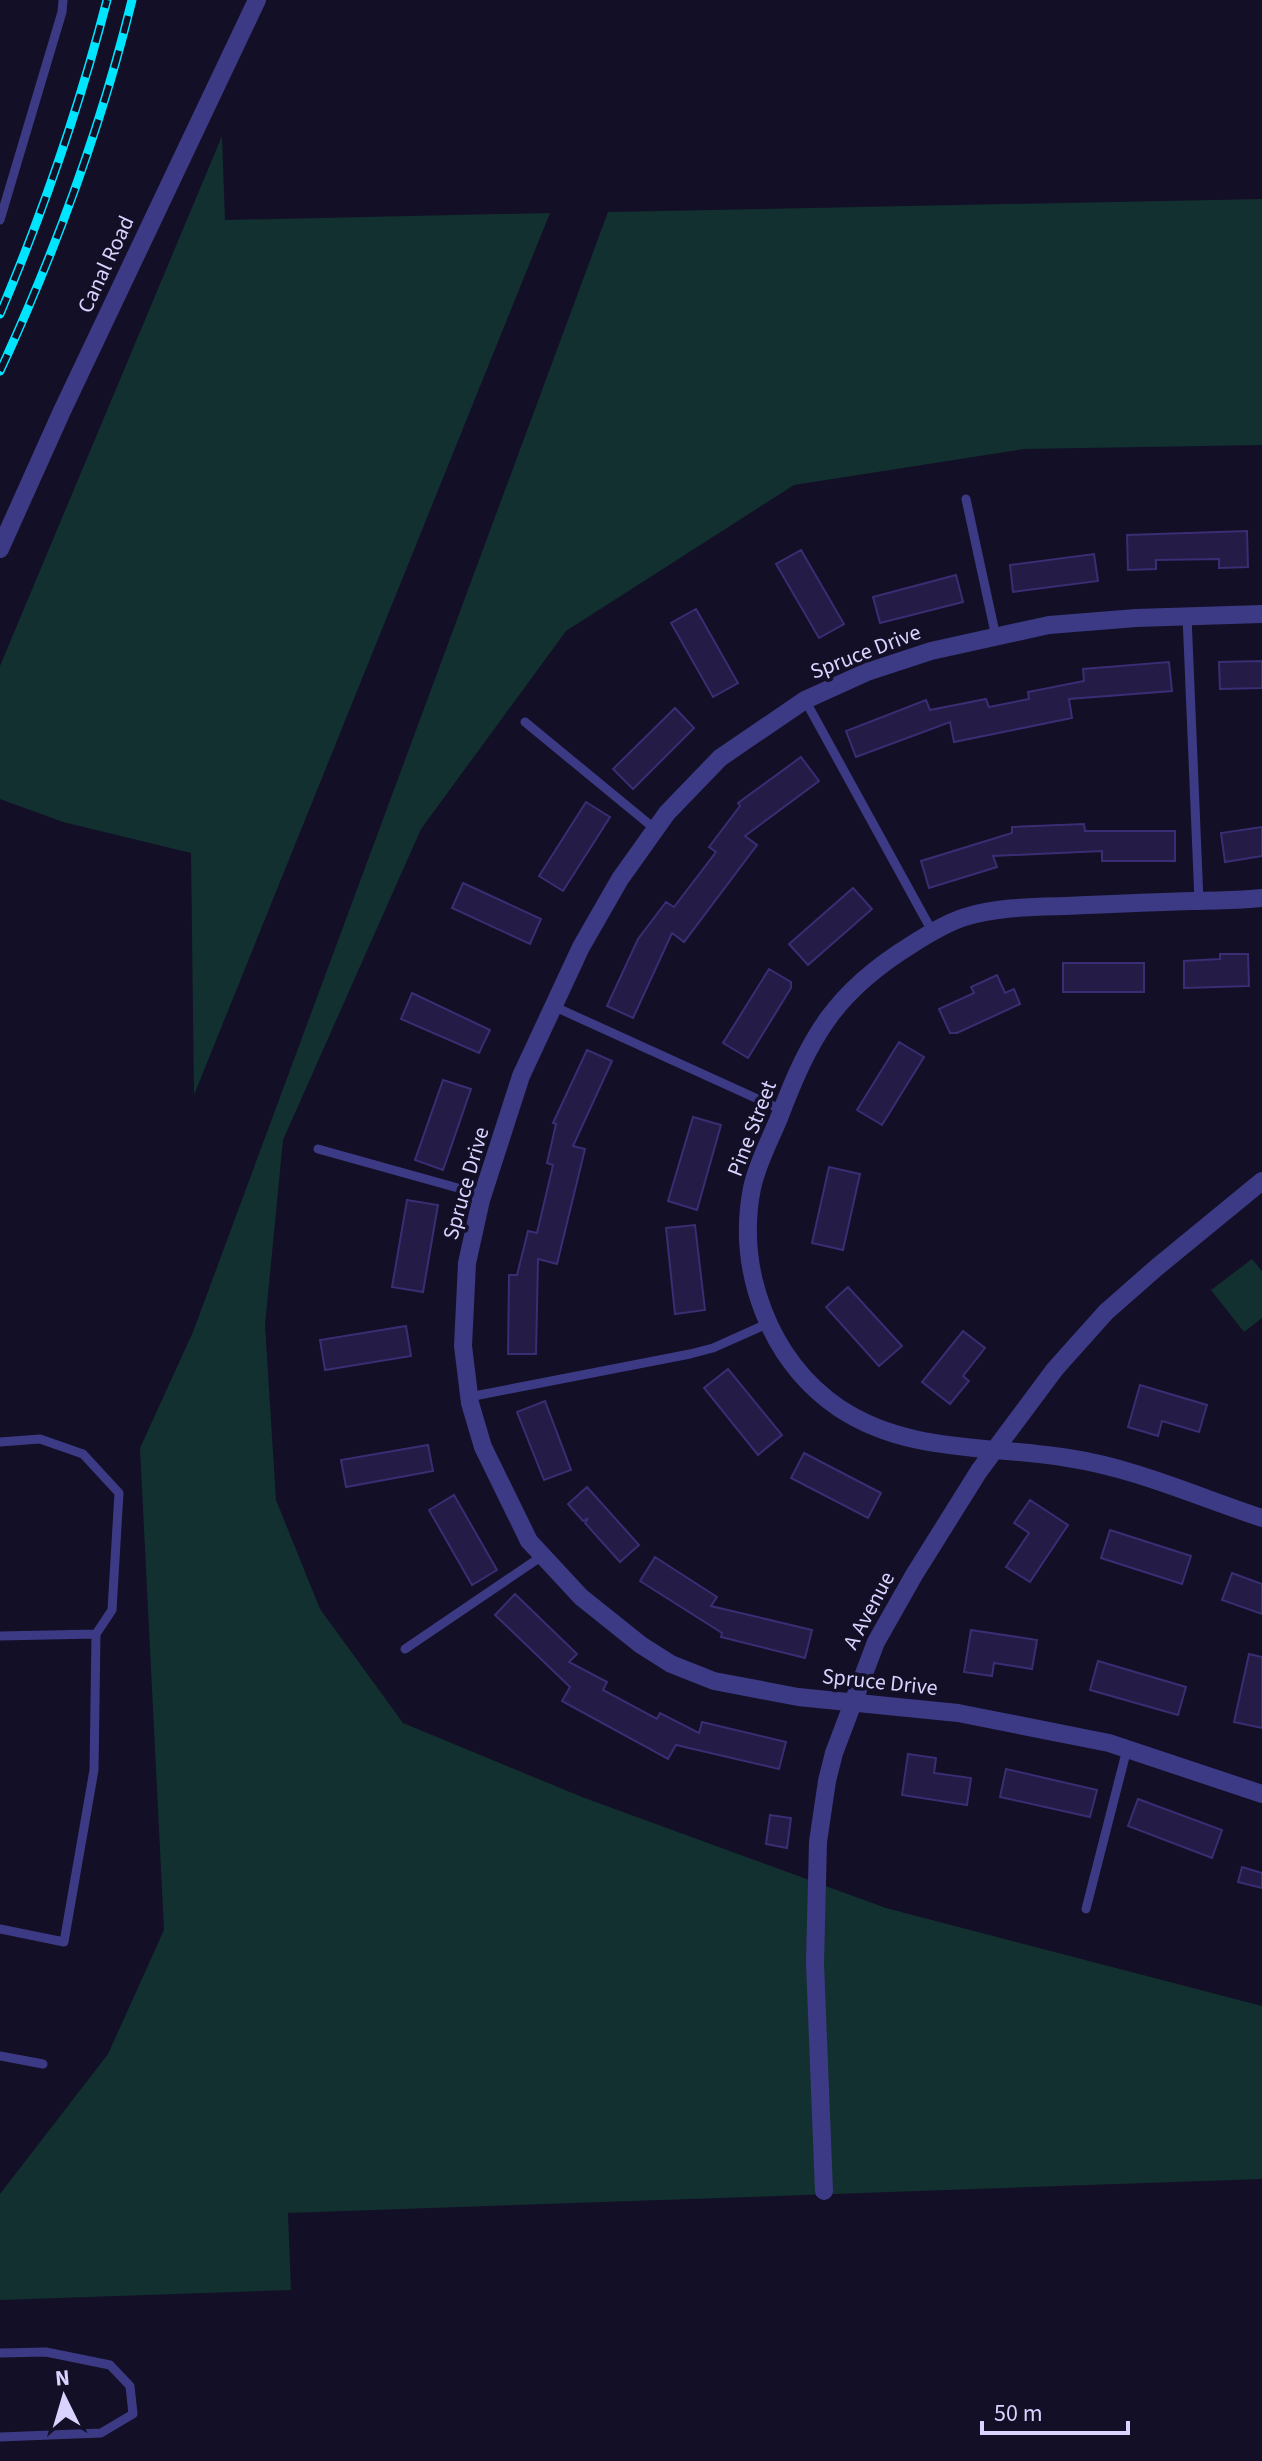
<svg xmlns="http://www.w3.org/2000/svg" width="1262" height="2461" font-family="'Source Sans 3',sans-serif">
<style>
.green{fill:#12302f}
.building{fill:#241b47;stroke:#3b2d73;stroke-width:2}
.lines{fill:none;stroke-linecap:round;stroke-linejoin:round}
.lane{stroke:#3d3a85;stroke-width:9}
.street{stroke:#3d3a85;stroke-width:18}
.rail-casing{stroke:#00e5ff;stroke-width:9}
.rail{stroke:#130f26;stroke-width:6;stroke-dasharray:18;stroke-linecap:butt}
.labels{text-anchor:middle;stroke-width:7;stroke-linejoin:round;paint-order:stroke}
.street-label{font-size:22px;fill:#d9d4ff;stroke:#130f26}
</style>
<rect width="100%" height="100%" fill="#130f26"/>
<path class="green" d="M 222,136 L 225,220 L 550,213 L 194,1095 L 191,853 L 63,822 L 0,799 L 0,666 Z
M 1262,199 L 1262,445 L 1024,449 L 794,485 L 566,631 L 421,829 L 283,1140 L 265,1325 L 276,1500 L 320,1609 L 403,1723 L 582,1797 L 886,1908 L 1262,2006 L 1262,2179 L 288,2213 L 291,2290 L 0,2300 L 0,2194 L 108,2054 L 164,1930 L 140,1448 L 193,1332 L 608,212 Z
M 1252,1259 L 1262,1271 L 1262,1318 L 1244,1332 L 1211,1290 Z"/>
<path class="building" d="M 1247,531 L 1248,567 L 1219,568 L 1219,559 L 1156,560 L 1156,569 L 1128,570 L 1127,535 Z
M 801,550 L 844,624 L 819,638 L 776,564 Z
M 1094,554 L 1098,581 L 1013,592 L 1010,565 Z
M 956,575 L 963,602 L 880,623 L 873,597 Z
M 696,609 L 738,683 L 713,697 L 671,623 Z
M 1262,661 L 1262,688 L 1220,689 L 1219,662 Z
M 1169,662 L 1172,691 L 1069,699 L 1072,718 L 954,742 L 950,722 L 856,757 L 846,731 L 926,700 L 930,710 L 986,699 L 989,707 L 1029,699 L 1028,692 L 1084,681 L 1083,669 Z
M 675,708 L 694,728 L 633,789 L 613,769 Z
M 801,757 L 819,781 L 745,836 L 757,845 L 684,942 L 672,933 L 633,1018 L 607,1006 L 638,939 L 666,902 L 674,907 L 716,852 L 709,847 L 740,806 L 738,803 Z
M 586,802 L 610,817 L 563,891 L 539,876 Z
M 1084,824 L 1085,831 L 1175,831 L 1175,861 L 1102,861 L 1102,851 L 993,856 L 997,867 L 929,888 L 921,861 L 1012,833 L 1012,827 Z
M 1262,827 L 1262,856 L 1225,862 L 1221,833 Z
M 463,883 L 541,919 L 530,944 L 452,908 Z
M 853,888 L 872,909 L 808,965 L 789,944 Z
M 1220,954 L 1248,954 L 1249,986 L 1184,988 L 1184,961 L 1220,959 Z
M 1063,963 L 1144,963 L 1144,992 L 1063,992 Z
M 769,969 L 791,982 L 791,988 L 748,1058 L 723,1043 Z
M 997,975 L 1005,993 L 1014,989 L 1020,1004 L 957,1033 L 950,1033 L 939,1009 L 974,993 L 971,987 Z
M 412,993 L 490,1030 L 479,1053 L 401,1019 Z
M 899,1042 L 924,1057 L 882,1125 L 857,1110 Z
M 587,1050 L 612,1061 L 573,1146 L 585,1149 L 557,1264 L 538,1259 L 536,1354 L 508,1354 L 509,1275 L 517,1275 L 528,1231 L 537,1233 L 553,1165 L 547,1163 L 556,1124 L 553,1123 Z
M 443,1080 L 471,1089 L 443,1170 L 415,1160 Z
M 693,1117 L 721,1125 L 697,1210 L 668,1201 Z
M 829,1167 L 860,1174 L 843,1250 L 812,1243 Z
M 407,1200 L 438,1205 L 423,1292 L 392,1287 Z
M 695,1225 L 705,1310 L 675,1314 L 666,1228 Z
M 848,1287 L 902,1346 L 879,1366 L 826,1307 Z
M 406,1326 L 411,1356 L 325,1370 L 320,1340 Z
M 963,1331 L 985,1348 L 963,1376 L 969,1381 L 950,1404 L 922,1382 Z
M 728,1369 L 782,1435 L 758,1455 L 704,1388 Z
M 1140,1385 L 1207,1405 L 1199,1432 L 1162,1421 L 1158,1436 L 1128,1427 Z
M 545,1401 L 571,1470 L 544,1480 L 517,1412 Z
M 428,1445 L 433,1471 L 346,1487 L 341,1460 Z
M 804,1453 L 881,1493 L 868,1518 L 791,1478 Z
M 587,1487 L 639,1545 L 620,1562 L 585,1523 L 588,1518 L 583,1521 L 568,1504 Z
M 454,1495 L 497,1570 L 472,1585 L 429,1510 Z
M 1030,1500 L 1068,1525 L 1030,1582 L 1006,1567 L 1029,1533 L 1014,1523 Z
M 1110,1530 L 1191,1556 L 1182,1584 L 1101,1558 Z
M 655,1557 L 717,1597 L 711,1606 L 812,1630 L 805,1658 L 721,1637 L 722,1633 L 640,1581 Z
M 1232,1573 L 1262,1584 L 1262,1614 L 1222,1600 Z
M 515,1594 L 577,1654 L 569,1662 L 607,1682 L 603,1690 L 657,1719 L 660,1713 L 699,1733 L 702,1722 L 786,1742 L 779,1769 L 676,1745 L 668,1759 L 562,1701 L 570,1687 L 495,1615 Z
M 971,1630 L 1037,1640 L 1032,1669 L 994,1663 L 992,1676 L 964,1672 Z
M 1249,1654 L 1262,1657 L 1262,1728 L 1234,1722 Z
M 1098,1661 L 1186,1687 L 1178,1715 L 1090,1690 Z
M 908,1754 L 936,1758 L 934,1773 L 971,1778 L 967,1805 L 902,1795 Z
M 1006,1769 L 1097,1790 L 1090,1817 L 1000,1797 Z
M 1138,1799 L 1222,1830 L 1212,1858 L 1128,1826 Z
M 770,1815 L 791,1818 L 787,1848 L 766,1844 Z
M 1242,1867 L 1262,1873 L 1262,1888 L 1238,1882 Z"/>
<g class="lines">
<path class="lane" d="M 0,220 L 62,12 L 63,0
M 966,499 L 996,637
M 1187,616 L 1199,901
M 805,700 L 932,931
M 525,722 L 655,829
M 553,1006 L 782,1110
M 318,1149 L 483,1195
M 469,1397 L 690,1354 L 713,1348 L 769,1323
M 0,1442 L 40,1439 L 83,1454 L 119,1493 L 112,1610 L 96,1634
M 0,1636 L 96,1634 L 94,1770 L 64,1942 L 0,1929
M 405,1649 L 542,1556
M 1086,1909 L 1127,1749
M 0,2056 L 43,2064
M 0,2353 L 46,2352 L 110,2365 L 130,2386 L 133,2414 L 101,2433 L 0,2437"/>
<path class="street" d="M 0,549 L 62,411 L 257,0
M 1262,614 L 1136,618 L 1049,625 L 931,651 L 867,672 L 805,700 L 720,758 L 667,813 L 620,879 L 581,947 L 521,1076 L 481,1200 L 467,1263 L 463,1346 L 470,1403 L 483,1447 L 529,1541 L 581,1597 L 641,1645 L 671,1664 L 714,1681 L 798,1697 L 958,1713 L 1109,1743 L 1262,1794
M 1262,898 C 1239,901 1217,900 1194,901 C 1152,902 1109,904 1066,906 C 1032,907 997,907 965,917 C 946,923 928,934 911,945 C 835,992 810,1036 779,1118 C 770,1140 757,1164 752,1188 C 736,1270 769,1360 839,1408 C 908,1454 990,1445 1068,1458 C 1135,1468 1198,1497 1262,1518
M 824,2191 L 815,1963 L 818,1842 L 827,1781 L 834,1753 L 876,1642 L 914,1575 L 979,1471 L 1055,1369 L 1106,1312 L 1156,1268 L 1262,1181"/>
<defs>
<path id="rail" d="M 0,314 C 43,212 79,108 107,0
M 0,371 C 55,252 101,128 132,0"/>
</defs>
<use href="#rail" class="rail-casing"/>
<use href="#rail" class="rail"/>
</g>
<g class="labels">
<g class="street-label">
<text transform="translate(105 264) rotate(-65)" y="8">Canal Road</text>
<text transform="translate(865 651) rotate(-21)" y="8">Spruce Drive</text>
<text transform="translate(751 1128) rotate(-69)" y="8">Pine Street</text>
<text transform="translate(465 1183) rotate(-74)" y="8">Spruce Drive</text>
<text transform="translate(868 1610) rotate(-62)" y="8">A Avenue</text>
<text transform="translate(880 1681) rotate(6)" y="8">Spruce Drive</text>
</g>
</g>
<g transform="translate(64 2397) rotate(355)" stroke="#130f26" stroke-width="6" paint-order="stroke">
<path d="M0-6L14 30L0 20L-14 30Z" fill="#d9d4ff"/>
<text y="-12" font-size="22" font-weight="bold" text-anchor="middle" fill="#d9d4ff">N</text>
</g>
<path d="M982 2421v12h146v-12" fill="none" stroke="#d9d4ff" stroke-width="4"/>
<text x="994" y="2421" font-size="24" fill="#d9d4ff" stroke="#130f26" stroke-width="6" paint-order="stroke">50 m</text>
</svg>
